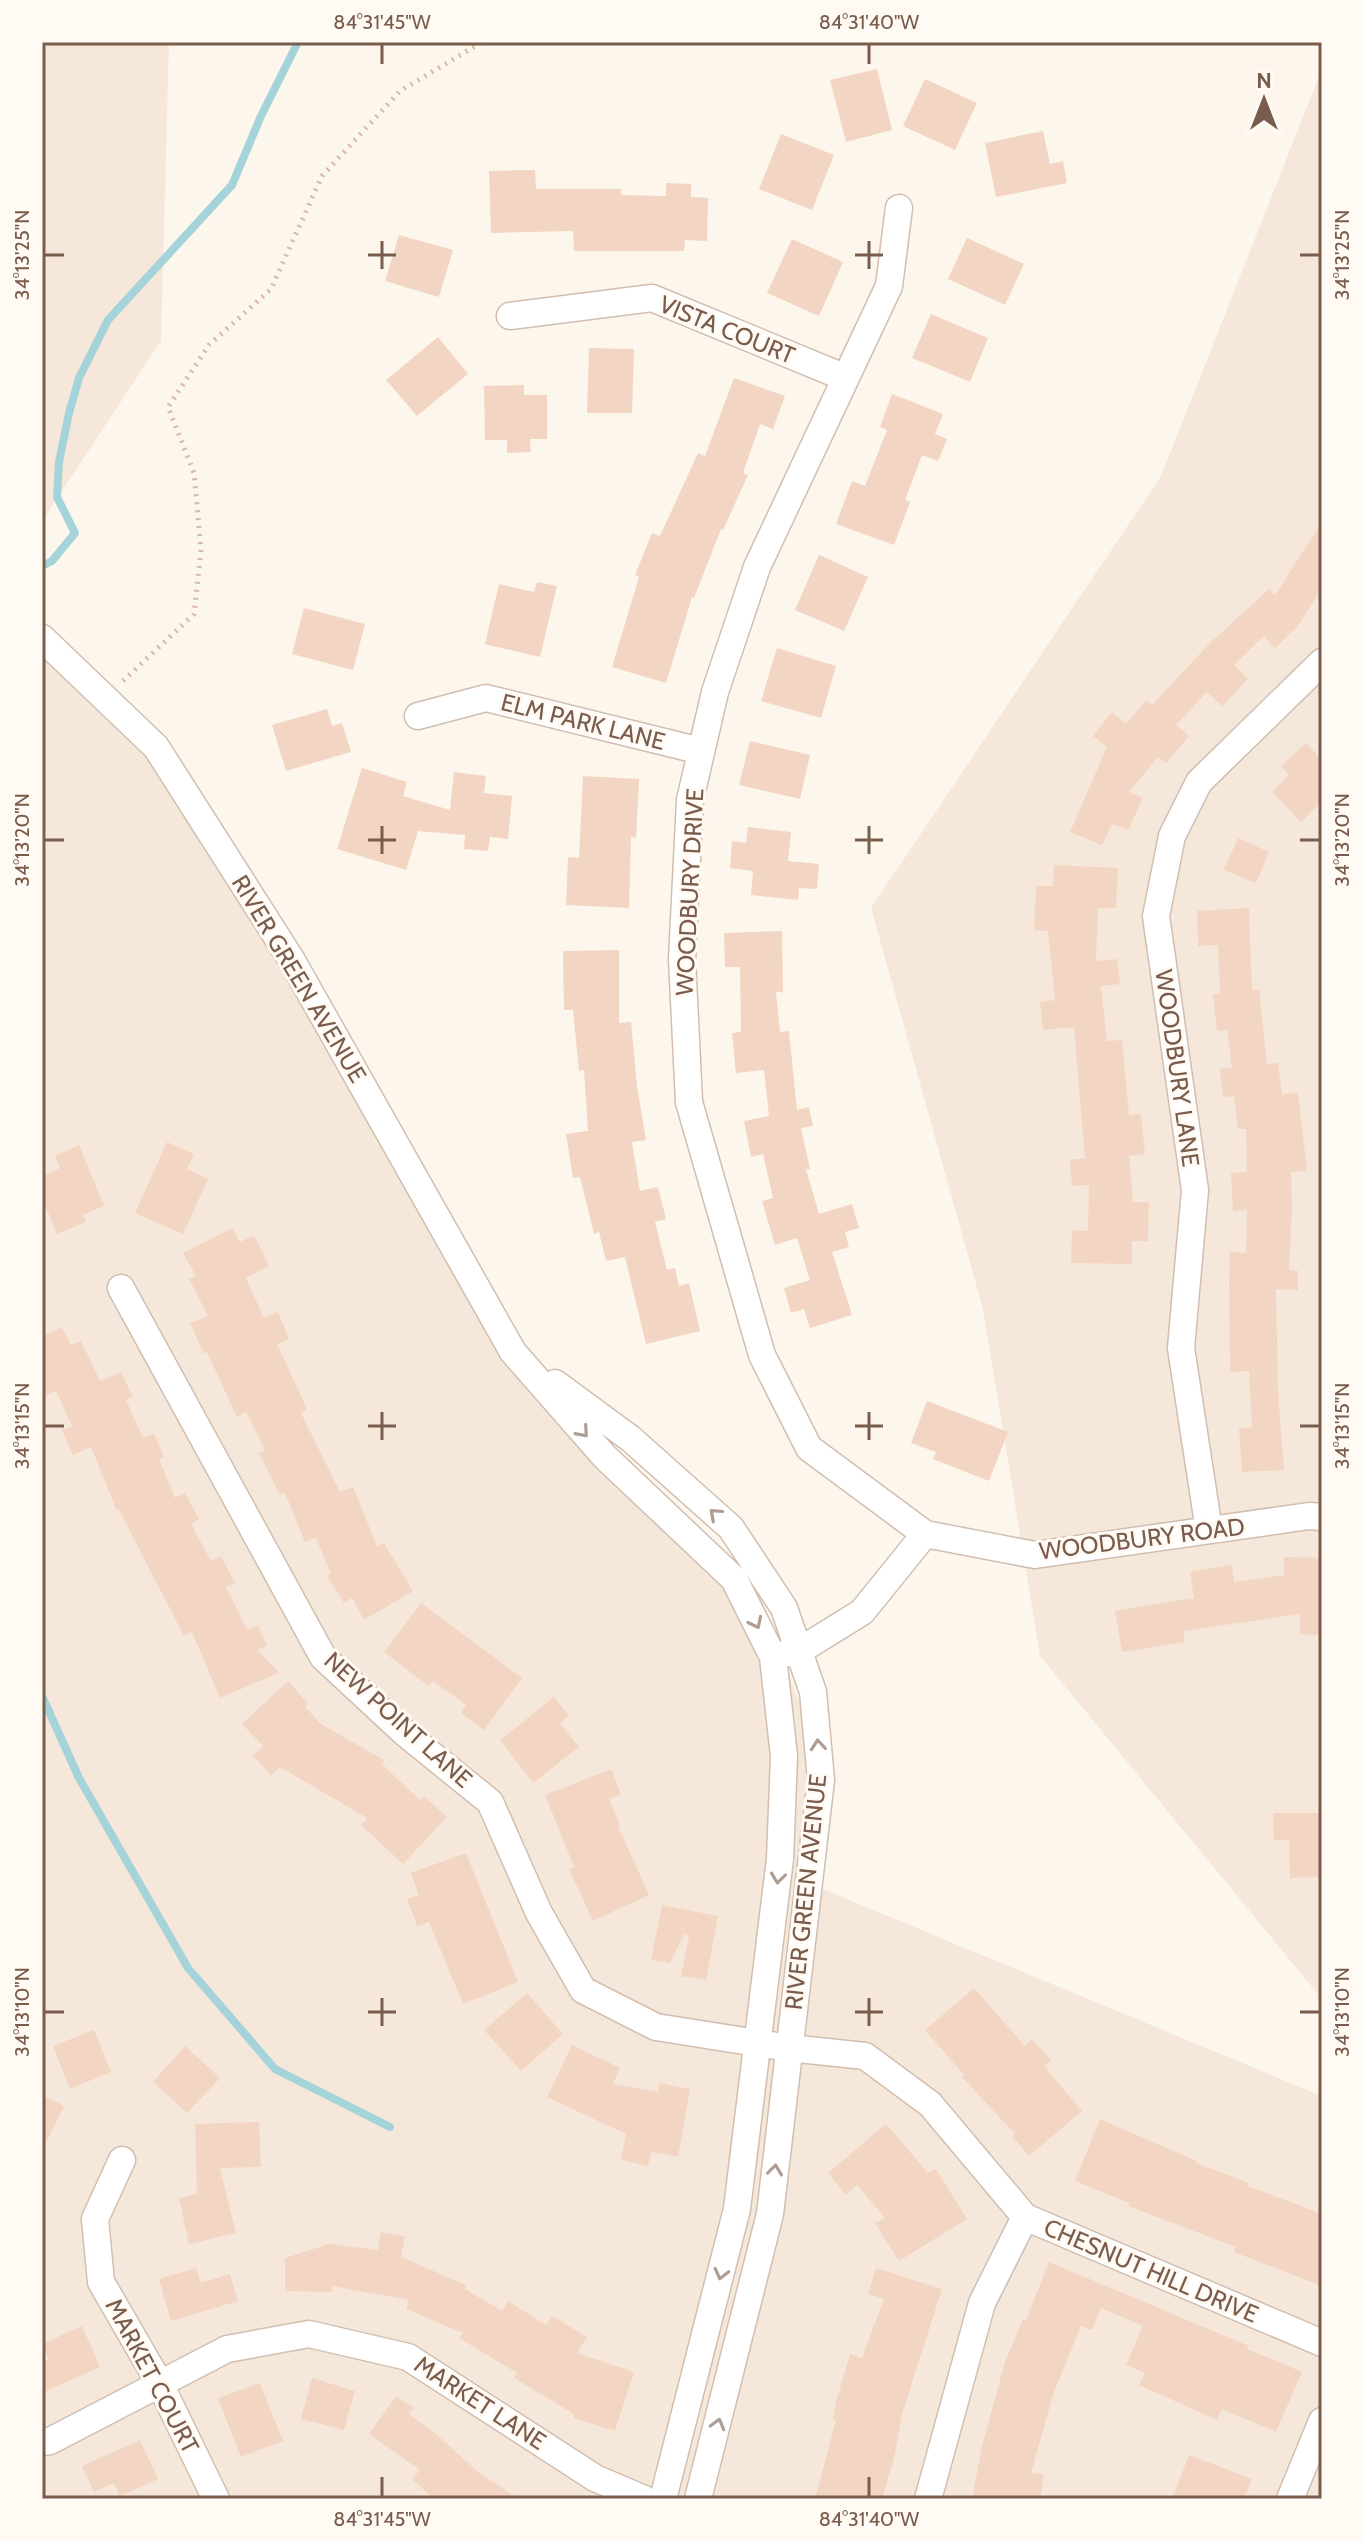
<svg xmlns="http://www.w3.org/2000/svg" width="1364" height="2541" font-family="Cabin,sans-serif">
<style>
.residential{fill:#f5e8da}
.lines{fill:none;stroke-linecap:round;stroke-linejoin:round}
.stream{stroke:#a5d3da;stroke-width:8}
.building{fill:#f3d5c3}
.minor-casing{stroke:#d1beb0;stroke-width:29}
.path{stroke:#d9b8a5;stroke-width:5;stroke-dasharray:2 6;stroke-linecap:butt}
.minor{stroke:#fff;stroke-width:26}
.oneway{stroke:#af9d94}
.ticks{fill:none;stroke:#7a5c4d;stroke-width:3}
.labels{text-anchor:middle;stroke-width:6;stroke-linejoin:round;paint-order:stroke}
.street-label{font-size:24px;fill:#7a5c4d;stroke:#fffaf3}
.neatline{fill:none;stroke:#7a5c4d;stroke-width:3}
.ticks-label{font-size:20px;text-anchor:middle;fill:#7a5c4d}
</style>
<rect width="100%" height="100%" fill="#fdf6ec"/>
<path class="residential" d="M 42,42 L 169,42 L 161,341 L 42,521 Z
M 1322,69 L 1322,1999 L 1040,1656 L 983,1309 L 871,908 L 1161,476 Z
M 42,644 L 188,786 L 556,1411 L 755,1582 L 826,1776 L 806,1882 L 1322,2096 L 1322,2499 L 42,2499 Z"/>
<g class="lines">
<path class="stream" d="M 42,566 L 52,561 L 75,533 L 57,497 L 59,462 L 69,413 L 79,378 L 108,320 L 232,185 L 261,116 L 298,42
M 42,1696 L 79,1778 L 188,1968 L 275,2069 L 390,2127"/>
</g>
<path class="building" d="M 877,69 L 892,130 L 846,142 L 830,80 Z
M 925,79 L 977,103 L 955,150 L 903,126 Z
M 1043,131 L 1050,164 L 1063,161 L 1067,183 L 996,197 L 985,143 Z
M 781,134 L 834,155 L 812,210 L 759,189 Z
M 535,170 L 536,189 L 621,189 L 621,195 L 666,196 L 666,183 L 691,184 L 691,197 L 708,198 L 707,241 L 685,240 L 684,251 L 574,251 L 573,231 L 491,233 L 489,171 Z
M 399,235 L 453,250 L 439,297 L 385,281 Z
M 967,238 L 1024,264 L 1005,305 L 948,279 Z
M 792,239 L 843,262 L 819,316 L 767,293 Z
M 931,314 L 988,338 L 970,382 L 912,358 Z
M 438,337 L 468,374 L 417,416 L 386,380 Z
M 589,348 L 634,349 L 632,413 L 587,413 Z
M 734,378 L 785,396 L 773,429 L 760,424 L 743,473 L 748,475 L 723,530 L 721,529 L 694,598 L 692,597 L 666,683 L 612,667 L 639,577 L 635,575 L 652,533 L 660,536 L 698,453 L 705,456 Z
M 524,385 L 524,395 L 547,395 L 547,439 L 530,439 L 531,452 L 507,453 L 507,440 L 485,440 L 484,386 Z
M 892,394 L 943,414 L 935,434 L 947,439 L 938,461 L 922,455 L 905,500 L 910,502 L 894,545 L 836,524 L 852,481 L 865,486 L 887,430 L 880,427 Z
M 1322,522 L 1322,588 L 1297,627 L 1275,648 L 1264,636 L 1234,665 L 1248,679 L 1222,706 L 1207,692 L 1176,725 L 1189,736 L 1166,763 L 1158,757 L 1129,792 L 1143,798 L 1128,830 L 1112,824 L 1102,845 L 1070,832 L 1107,747 L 1093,736 L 1112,712 L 1126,724 L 1146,700 L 1152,705 L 1210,643 L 1269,589 L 1275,595 Z
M 819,555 L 868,577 L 844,631 L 795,610 Z
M 537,582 L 557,586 L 540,657 L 485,644 L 499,584 L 534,592 Z
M 304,608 L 365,624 L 353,670 L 292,654 Z
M 777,648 L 836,666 L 821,718 L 761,701 Z
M 327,709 L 332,726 L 342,723 L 351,752 L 286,771 L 272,725 Z
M 750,741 L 810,755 L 800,799 L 739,785 Z
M 1306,743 L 1322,760 L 1322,801 L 1301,822 L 1272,792 L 1289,775 L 1281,766 Z
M 362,768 L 407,782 L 403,796 L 450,810 L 454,772 L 486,776 L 484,793 L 512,796 L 508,839 L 490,837 L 488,851 L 464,849 L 465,835 L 418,831 L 406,870 L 337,849 Z
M 583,776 L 639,779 L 636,838 L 631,837 L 629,908 L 566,905 L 568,857 L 579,858 Z
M 748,827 L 791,832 L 788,861 L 819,864 L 817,889 L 799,888 L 798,900 L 751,895 L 753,871 L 730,868 L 732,841 L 746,843 Z
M 1238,838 L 1269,852 L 1256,883 L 1224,870 Z
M 1054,865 L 1118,868 L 1116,908 L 1098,908 L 1096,961 L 1117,959 L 1120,984 L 1101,986 L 1107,1041 L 1122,1040 L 1129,1115 L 1141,1114 L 1145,1154 L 1129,1156 L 1133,1202 L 1149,1202 L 1148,1241 L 1132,1241 L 1132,1264 L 1071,1263 L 1072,1230 L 1088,1231 L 1089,1185 L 1072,1186 L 1070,1160 L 1085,1158 L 1074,1027 L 1043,1030 L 1040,1002 L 1055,1000 L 1048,931 L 1034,930 L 1036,886 L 1053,886 Z
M 1249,908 L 1252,990 L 1259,989 L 1267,1064 L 1278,1063 L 1282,1094 L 1298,1093 L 1307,1171 L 1291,1172 L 1292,1209 L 1289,1270 L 1298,1271 L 1298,1290 L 1276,1289 L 1278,1390 L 1284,1470 L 1242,1472 L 1239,1428 L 1252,1427 L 1249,1371 L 1230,1372 L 1229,1282 L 1230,1252 L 1246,1253 L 1247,1210 L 1233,1211 L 1231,1173 L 1247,1172 L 1246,1129 L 1238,1129 L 1234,1096 L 1223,1097 L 1220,1069 L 1232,1068 L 1227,1030 L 1217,1031 L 1213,994 L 1220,994 L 1218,945 L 1198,946 L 1197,911 Z
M 782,931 L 783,992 L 776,992 L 780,1032 L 789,1031 L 797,1110 L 809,1107 L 813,1126 L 801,1128 L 810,1169 L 806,1169 L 819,1214 L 852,1204 L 859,1228 L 845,1232 L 849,1247 L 832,1252 L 852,1315 L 810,1328 L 804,1309 L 791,1313 L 784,1288 L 810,1280 L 797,1238 L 775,1245 L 762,1201 L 773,1198 L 763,1154 L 751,1157 L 744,1121 L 769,1116 L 764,1070 L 736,1073 L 732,1033 L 741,1032 L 740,967 L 725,967 L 724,933 Z
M 619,950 L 619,1023 L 631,1022 L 637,1086 L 646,1140 L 632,1142 L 640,1191 L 658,1187 L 666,1219 L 655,1222 L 667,1270 L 675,1268 L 679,1286 L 689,1283 L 700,1331 L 646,1344 L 625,1257 L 606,1261 L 599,1232 L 594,1234 L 580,1177 L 573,1178 L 566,1134 L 588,1131 L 584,1070 L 579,1071 L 573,1010 L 564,1010 L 563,951 Z
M 167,1142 L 194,1154 L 187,1169 L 208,1179 L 183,1234 L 135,1213 Z
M 79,1145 L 104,1206 L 83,1215 L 86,1222 L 57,1234 L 42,1198 L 42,1176 L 60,1168 L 55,1156 Z
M 232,1228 L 240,1242 L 254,1235 L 269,1266 L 246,1278 L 264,1318 L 278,1312 L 289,1339 L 277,1344 L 307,1409 L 301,1413 L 340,1492 L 353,1487 L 377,1546 L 384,1543 L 413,1591 L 364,1620 L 352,1598 L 344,1603 L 327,1576 L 331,1574 L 316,1538 L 305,1542 L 285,1493 L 280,1495 L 259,1453 L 265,1450 L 246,1412 L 237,1417 L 207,1352 L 204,1354 L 190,1323 L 208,1316 L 189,1279 L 196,1276 L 183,1253 Z
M 62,1327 L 71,1345 L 81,1341 L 100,1381 L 121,1372 L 133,1397 L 126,1400 L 143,1438 L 154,1434 L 164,1457 L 159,1459 L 175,1498 L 185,1493 L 199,1519 L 191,1524 L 211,1561 L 221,1556 L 235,1583 L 226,1587 L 247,1630 L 258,1625 L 267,1646 L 258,1650 L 279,1673 L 220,1698 L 192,1632 L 184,1636 L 119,1510 L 117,1511 L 91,1447 L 73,1455 L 62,1430 L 72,1426 L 56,1391 L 42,1397 L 42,1336 Z
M 927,1401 L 1008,1432 L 989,1481 L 933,1459 L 936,1452 L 911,1443 Z
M 1284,1557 L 1322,1558 L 1322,1635 L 1300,1634 L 1300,1614 L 1183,1631 L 1185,1642 L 1122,1652 L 1115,1611 L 1194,1598 L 1190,1572 L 1232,1565 L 1234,1582 L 1284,1575 Z
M 421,1603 L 522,1678 L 484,1730 L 461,1713 L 466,1705 L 433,1681 L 429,1686 L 384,1652 Z
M 288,1681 L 308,1704 L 305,1707 L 321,1724 L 384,1760 L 382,1764 L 420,1800 L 424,1796 L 447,1817 L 403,1864 L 361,1825 L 367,1818 L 280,1767 L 271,1775 L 253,1756 L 263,1746 L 242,1724 Z
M 554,1697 L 569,1716 L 560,1723 L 579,1747 L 533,1783 L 500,1740 Z
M 611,1769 L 621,1794 L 609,1799 L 620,1825 L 618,1826 L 649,1895 L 593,1921 L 569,1869 L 574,1867 L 545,1795 Z
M 1273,1813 L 1322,1813 L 1322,1877 L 1290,1878 L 1289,1840 L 1274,1840 Z
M 466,1853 L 518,1982 L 463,2004 L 429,1922 L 417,1926 L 407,1899 L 419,1895 L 411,1873 Z
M 662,1905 L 718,1916 L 706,1980 L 681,1976 L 689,1936 L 684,1934 L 670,1963 L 651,1960 Z
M 974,1988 L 1025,2046 L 1032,2039 L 1051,2060 L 1044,2066 L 1082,2111 L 1029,2156 L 1012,2136 L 1015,2134 L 962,2077 L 964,2075 L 925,2030 Z
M 527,1993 L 563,2034 L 521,2071 L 484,2030 Z
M 94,2030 L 111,2072 L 70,2089 L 53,2046 Z
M 572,2045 L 620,2068 L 613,2084 L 658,2092 L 660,2083 L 690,2089 L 678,2157 L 651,2152 L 648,2166 L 621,2160 L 626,2134 L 547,2097 Z
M 185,2046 L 220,2078 L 187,2113 L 153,2082 Z
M 42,2095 L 64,2106 L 42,2151 Z
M 1100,2119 L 1197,2161 L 1196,2163 L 1249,2183 L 1248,2186 L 1322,2214 L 1322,2286 L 1234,2252 L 1236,2247 L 1128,2206 L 1129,2203 L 1075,2181 Z
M 259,2122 L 261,2167 L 220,2168 L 236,2233 L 189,2244 L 179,2198 L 197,2194 L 195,2124 Z
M 886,2124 L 928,2173 L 936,2169 L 967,2219 L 899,2261 L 875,2223 L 885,2218 L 857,2185 L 846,2195 L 828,2173 Z
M 381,2232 L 405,2236 L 401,2257 L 466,2285 L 465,2289 L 502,2311 L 508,2301 L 546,2325 L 552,2316 L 587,2337 L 577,2353 L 634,2372 L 615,2431 L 573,2418 L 574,2414 L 514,2378 L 517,2373 L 459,2338 L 463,2333 L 406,2309 L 409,2300 L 332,2286 L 332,2292 L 285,2291 L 285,2258 L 329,2244 L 378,2250 Z
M 1049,2262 L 1249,2346 L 1247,2349 L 1302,2372 L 1276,2432 L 1222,2409 L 1217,2420 L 1139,2385 L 1145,2373 L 1126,2365 L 1143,2326 L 1101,2308 L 1092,2330 L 1081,2326 L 1054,2392 L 1031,2473 L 1044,2475 L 1040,2499 L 972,2499 L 982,2446 L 1005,2362 L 1023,2319 L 1026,2320 Z
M 196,2268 L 201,2283 L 230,2274 L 238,2301 L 171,2321 L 159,2279 Z
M 876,2268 L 942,2289 L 902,2414 L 895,2454 L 882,2499 L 815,2499 L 836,2420 L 833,2420 L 836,2402 L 850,2354 L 862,2358 L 884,2299 L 868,2294 Z
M 82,2326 L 100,2367 L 42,2393 L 42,2362 L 49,2359 L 42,2344 Z
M 312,2378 L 355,2391 L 344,2430 L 301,2419 Z
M 260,2383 L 283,2441 L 241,2457 L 218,2398 Z
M 396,2396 L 414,2408 L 409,2414 L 435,2433 L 477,2471 L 518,2499 L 434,2499 L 412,2479 L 420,2470 L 369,2434 Z
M 140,2440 L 158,2479 L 120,2496 L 114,2483 L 94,2492 L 82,2466 Z
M 1189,2455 L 1252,2479 L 1244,2499 L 1172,2499 Z"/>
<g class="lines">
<defs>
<path id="minor" d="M 899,208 L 889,286 L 757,567 L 715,692 L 690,800 L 682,959 L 689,1102 L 762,1355 L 809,1448 L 925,1534
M 510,316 L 652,298 L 846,378
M 42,638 L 156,747 L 291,959 L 513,1352 L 605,1457 L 734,1579 L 773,1657 L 784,1756 L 780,1859 L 737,2209 L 663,2499
M 418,716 L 486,698 L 701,751
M 121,1288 L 323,1657 L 406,1734 L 490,1802 L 539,1913 L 583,1990 L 656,2027 L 789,2048 L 865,2056 L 930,2104 L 1025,2217 L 1322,2343
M 555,1383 L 631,1439 L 731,1528 L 784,1608 L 813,1692 L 821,1780 L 770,2214 L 698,2499
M 1209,1530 L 1181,1348 L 1195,1190 L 1156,916 L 1172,836 L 1199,782 L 1322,662
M 784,1654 L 799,1651 L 862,1612 L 925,1534 L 1035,1555 L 1309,1516 L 1322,1517
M 122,2160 L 95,2219 L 101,2282 L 160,2384 L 216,2499
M 42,2442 L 50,2441 L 227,2349 L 309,2334 L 408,2357 L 595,2478 L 644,2499
M 928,2499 L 982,2303 L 1025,2217
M 1290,2499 L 1322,2421"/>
</defs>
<use href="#minor" class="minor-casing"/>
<path class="path" d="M 123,681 L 194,614 L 201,550 L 194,473 L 168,407 L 209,345 L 271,289 L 322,176 L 400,91 L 482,42"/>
<use href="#minor" class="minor"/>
</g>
<defs><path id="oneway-chevron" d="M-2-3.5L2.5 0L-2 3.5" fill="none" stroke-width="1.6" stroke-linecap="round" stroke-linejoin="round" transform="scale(2)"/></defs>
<g class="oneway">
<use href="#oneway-chevron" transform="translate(583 1432) rotate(49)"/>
<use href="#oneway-chevron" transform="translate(715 1514) rotate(-138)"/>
<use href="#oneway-chevron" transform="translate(756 1623) rotate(64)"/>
<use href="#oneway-chevron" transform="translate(818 1745) rotate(-95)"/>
<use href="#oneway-chevron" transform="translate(778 1878) rotate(97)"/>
<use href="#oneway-chevron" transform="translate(775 2170) rotate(-83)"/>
<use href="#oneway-chevron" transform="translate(721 2274) rotate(104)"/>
<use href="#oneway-chevron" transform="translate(718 2424) rotate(-75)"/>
</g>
<path class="ticks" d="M 382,44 L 382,64M 869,44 L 869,64M 382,241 L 382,269M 869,241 L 869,269M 44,255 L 64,255M 368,255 L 396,255M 855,255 L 883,255M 1300,255 L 1320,255M 382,826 L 382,854M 869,826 L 869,854M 44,840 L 64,840M 368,840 L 396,840M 855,840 L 883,840M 1300,840 L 1320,840M 382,1412 L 382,1440M 869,1412 L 869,1440M 44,1426 L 64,1426M 368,1426 L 396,1426M 855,1426 L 883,1426M 1300,1426 L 1320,1426M 382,1998 L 382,2026M 869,1998 L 869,2026M 44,2012 L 64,2012M 368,2012 L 396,2012M 855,2012 L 883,2012M 1300,2012 L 1320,2012M 382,2477 L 382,2497M 869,2477 L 869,2497"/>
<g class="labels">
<g class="street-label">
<text transform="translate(727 330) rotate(22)" y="8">VISTA COURT</text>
<text transform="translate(583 722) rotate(14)" y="8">ELM PARK LANE</text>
<text transform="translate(690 892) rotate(-87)" y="8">WOODBURY DRIVE</text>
<text transform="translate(299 979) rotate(59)" y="8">RIVER GREEN AVENUE</text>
<text transform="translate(1177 1068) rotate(82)" y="8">WOODBURY LANE</text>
<text transform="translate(1142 1539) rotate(-7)" y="8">WOODBURY ROAD</text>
<text transform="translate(398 1720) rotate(42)" y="8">NEW POINT LANE</text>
<text transform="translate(806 1892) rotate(-84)" y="8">RIVER GREEN AVENUE</text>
<text transform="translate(1151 2271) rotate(23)" y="8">CHESNUT HILL DRIVE</text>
<text transform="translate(152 2376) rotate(62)" y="8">MARKET COURT</text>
<text transform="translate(480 2403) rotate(33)" y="8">MARKET LANE</text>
</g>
</g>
<rect width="1364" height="2541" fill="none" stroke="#fffaf3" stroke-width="88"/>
<g transform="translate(1264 100)" stroke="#fffaf3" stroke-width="6" paint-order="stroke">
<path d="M0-6L14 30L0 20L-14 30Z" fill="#7a5c4d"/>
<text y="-12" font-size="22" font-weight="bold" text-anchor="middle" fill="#7a5c4d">N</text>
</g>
<rect x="44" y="44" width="1276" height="2453" class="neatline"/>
<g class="ticks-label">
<text x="382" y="29">84°31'45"W</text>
<text x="869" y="29">84°31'40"W</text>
<text transform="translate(22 255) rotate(-90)" y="7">34°13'25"N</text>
<text transform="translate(1342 255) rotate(-90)" y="7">34°13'25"N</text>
<text transform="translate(22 840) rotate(-90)" y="7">34°13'20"N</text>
<text transform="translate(1342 840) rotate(-90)" y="7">34°13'20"N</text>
<text transform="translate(22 1426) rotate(-90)" y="7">34°13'15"N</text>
<text transform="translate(1342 1426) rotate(-90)" y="7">34°13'15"N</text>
<text transform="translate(22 2012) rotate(-90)" y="7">34°13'10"N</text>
<text transform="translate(1342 2012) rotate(-90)" y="7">34°13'10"N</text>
<text x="382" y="2526">84°31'45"W</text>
<text x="869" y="2526">84°31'40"W</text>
</g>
</svg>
